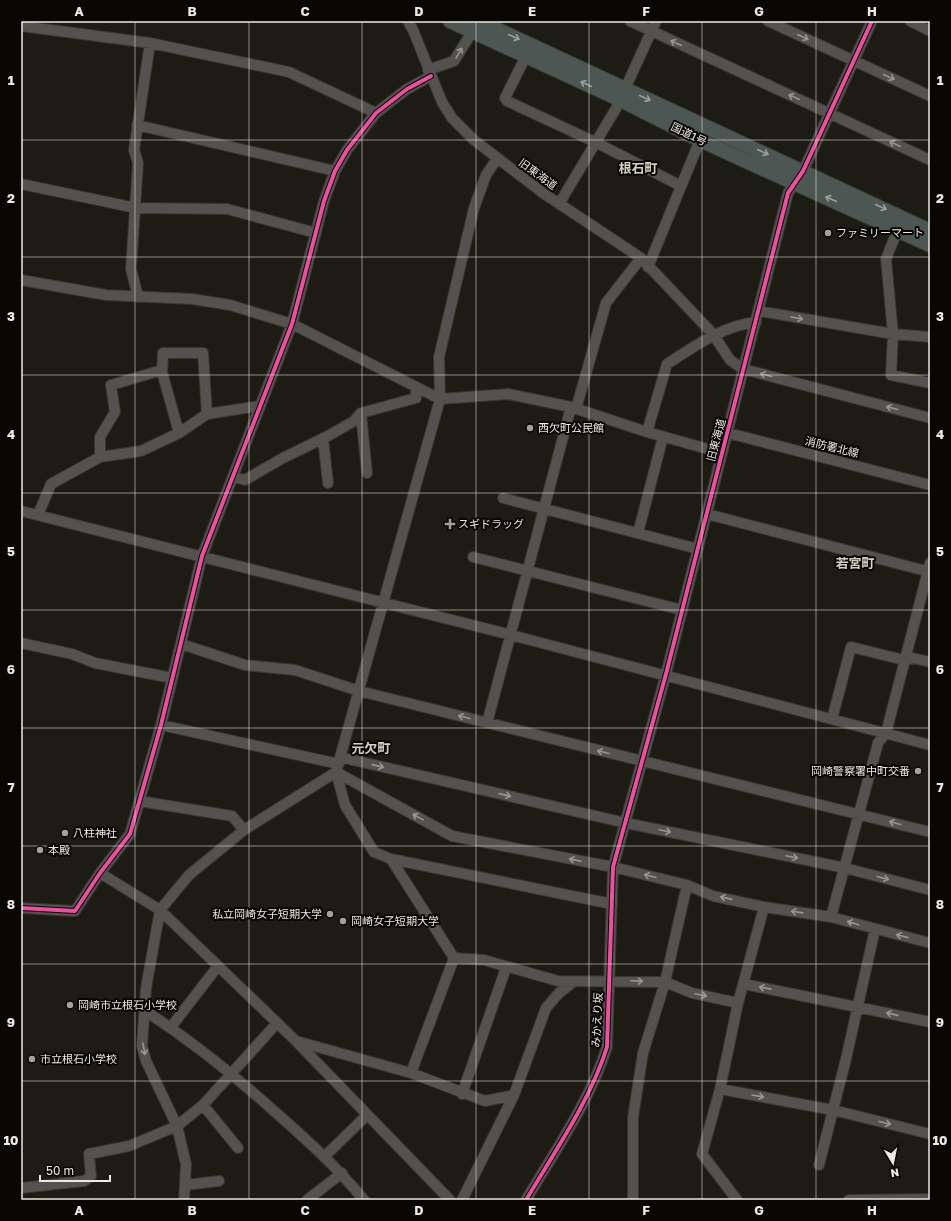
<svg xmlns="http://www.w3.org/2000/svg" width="951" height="1221" font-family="'Golos Text','Noto Sans JP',sans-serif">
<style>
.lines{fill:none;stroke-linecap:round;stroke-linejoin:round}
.minor-casing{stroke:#373632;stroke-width:12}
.highway-casing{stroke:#373632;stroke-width:16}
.minor{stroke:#53524e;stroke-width:10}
.highway{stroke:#4c5653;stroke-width:14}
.cycleway-casing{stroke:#080704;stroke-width:6}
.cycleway{stroke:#ef4d9e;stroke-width:4}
.oneway{stroke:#9ca09a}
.oneway2{stroke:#979690}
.grid{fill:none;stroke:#ebe9e1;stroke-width:1;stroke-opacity:0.55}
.poi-dot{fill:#a3a199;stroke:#080704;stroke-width:1.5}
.labels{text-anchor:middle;stroke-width:4;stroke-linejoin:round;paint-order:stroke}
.street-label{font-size:11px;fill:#ebe9e1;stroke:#080704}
.poi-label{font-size:11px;fill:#ebe9e1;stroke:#080704;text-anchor:start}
.quarter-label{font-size:13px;font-weight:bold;fill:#d5d1c1;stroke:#080704}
.neatline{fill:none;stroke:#ebe9e1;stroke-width:1.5}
.grid-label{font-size:13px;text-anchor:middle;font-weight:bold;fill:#ebe9e1}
</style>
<rect width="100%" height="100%" fill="#1c1b14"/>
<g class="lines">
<defs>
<path id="minor" d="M 408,21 L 413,30 L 442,102 L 452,118 L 474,140 L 543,193 L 641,258 L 713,334 L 730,360 L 743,369 L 930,418
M 630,21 L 930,160
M 768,21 L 930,96
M 910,21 L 930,31
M 21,26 L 150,43 L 289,72 L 376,113
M 526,56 L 505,98 L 507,101 L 597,143 L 681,186
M 428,70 L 454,61 L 475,27
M 625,89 L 656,21
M 137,125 L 335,171
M 21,184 L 136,208 L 227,209 L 316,233
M 559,204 L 621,100
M 898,229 L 886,259 L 893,334 L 891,375 L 930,383
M 648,267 L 700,140
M 21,280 L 106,295 L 192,299 L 230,305 L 292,324 L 440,399 L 508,394 L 571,407 L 647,432 L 722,453
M 138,297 L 131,269 L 138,163 L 134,150 L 150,43
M 759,311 L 893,334 L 930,337
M 576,409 L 606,303 L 641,258
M 361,413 L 367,473
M 647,432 L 667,364 C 695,346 722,326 756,322
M 179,433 L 162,372 L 163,353 L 203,353 L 207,414
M 728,433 L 930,485
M 323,438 L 328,483
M 100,457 L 100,437 L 115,412 L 111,385 L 162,370
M 234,477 L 245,480 L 283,458 L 328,436 L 354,421 L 361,413 L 416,398 L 416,387
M 503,498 L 698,549
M 21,511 L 511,635 L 930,745
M 707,514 L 930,572
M 38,515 L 51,484 L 100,457 L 141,451 L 179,433 L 207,414 L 259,406
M 638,533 L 663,437
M 473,557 L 682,610
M 21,643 L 72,654 L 95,663 L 172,678
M 181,644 L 245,665 L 295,670 L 359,691 L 930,832
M 832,719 L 851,647 L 904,660 L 913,658 L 930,662
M 487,723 L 571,407
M 161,725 L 339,764
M 340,757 L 626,823 L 845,868 L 930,890
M 336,772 L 452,836 L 613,867 L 687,885 L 713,896 L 764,907 L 831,917 L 930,943
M 139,801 L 232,816 L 244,830
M 391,859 L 612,904
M 100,873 L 160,910 L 296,1041 L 450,1200
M 21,908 L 75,911 L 100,873 L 130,834 L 161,725 L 202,556 L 292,324 L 324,201 L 335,171 L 347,150 L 376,113 L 407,89 L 431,76
M 831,917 L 878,743 L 886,733 L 930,563
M 454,958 L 391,859 L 374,852 L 345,805 L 336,772 L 440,399 L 439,357 L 474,208 L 486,175 L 497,159
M 454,958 L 484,960 L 558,981 L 665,982 L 692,993 L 738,1003
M 744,984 L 930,1022
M 144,1010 C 190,1040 233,1074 274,1111 C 306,1139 337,1167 364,1200
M 171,1027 L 218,966
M 296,1041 L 411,1073 L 485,1101 L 514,1095
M 411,1073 L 454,958
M 720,1089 L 833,1110 L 930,1134
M 462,1094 L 506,968
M 203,1105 L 238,1148
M 325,1156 L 367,1115
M 819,1165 L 846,1059 L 875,929
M 185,1185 L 219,1181
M 21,1188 L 84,1181 L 91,1176 L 89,1154 L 129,1146 L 177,1126 L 146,1061 L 142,1046 L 146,988 L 160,910 L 189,875 L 244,830 L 336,772
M 184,1200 L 186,1164 L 177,1126 L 203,1105 L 277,1023
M 307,1200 L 342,1173
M 462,1200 L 514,1095 L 546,1008 L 559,993 L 573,982
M 526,1200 C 555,1151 590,1101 607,1047 L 613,867 L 666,674 L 788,193 L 803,171 L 872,21
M 633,1200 L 633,1117 L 643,1053 L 665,982 L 687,885
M 737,1200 L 702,1154 L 720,1089 L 738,1003 L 764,907
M 849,1200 L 930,1199"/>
<path id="highway" d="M 450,21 L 621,100 L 700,140 L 930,245
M 479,21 L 930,231"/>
</defs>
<use href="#minor" class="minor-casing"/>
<use href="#highway" class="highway-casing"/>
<use href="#minor" class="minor"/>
<use href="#highway" class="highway"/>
<defs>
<path id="cycleway" d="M 21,908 L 75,911 L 100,873 L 130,834 L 161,725 L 202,556 L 292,324 L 324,201 L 335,171 L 347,150 L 376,113 L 407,89 L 431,76
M 526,1200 C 555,1151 590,1101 607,1047 L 613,867 L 666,674 L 788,193 L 803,171 L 872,21"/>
</defs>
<use href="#cycleway" class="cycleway-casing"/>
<use href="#cycleway" class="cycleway"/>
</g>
<defs><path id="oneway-shaft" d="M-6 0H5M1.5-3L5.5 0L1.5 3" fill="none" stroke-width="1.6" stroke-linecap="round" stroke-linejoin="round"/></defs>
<g class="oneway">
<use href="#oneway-shaft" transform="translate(514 37) rotate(25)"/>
<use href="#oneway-shaft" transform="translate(586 84) rotate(-155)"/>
<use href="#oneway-shaft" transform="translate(645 98) rotate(25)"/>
<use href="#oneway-shaft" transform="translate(763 152) rotate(25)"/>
<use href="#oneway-shaft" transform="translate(831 199) rotate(-156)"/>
<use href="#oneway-shaft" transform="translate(881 207) rotate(25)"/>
</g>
<g class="oneway2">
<use href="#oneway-shaft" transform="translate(803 37) rotate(25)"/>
<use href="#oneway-shaft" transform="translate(676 43) rotate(-155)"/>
<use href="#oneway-shaft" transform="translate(459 53) rotate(-60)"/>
<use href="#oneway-shaft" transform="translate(889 77) rotate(25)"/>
<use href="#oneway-shaft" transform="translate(794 97) rotate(-155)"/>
<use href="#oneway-shaft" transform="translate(895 144) rotate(-155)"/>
<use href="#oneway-shaft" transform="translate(797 318) rotate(10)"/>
<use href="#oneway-shaft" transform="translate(766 375) rotate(-166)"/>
<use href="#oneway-shaft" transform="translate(892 408) rotate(-166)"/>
<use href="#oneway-shaft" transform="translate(464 717) rotate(-166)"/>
<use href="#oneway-shaft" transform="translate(603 752) rotate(-166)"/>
<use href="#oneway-shaft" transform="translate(378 766) rotate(13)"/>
<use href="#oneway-shaft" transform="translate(505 795) rotate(13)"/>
<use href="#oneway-shaft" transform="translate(418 817) rotate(-151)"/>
<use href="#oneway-shaft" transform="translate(895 823) rotate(-165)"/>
<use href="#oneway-shaft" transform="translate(665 831) rotate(12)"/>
<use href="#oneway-shaft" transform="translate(792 857) rotate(12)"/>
<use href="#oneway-shaft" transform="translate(575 860) rotate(-169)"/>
<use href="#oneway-shaft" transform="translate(650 876) rotate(-166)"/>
<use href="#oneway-shaft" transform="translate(883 878) rotate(14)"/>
<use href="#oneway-shaft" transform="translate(726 898) rotate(-167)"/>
<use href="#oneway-shaft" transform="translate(797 912) rotate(-172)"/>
<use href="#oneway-shaft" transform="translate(853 923) rotate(-164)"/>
<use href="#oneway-shaft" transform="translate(902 936) rotate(-166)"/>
<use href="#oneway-shaft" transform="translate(637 981) rotate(2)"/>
<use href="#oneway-shaft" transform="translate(765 988) rotate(-169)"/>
<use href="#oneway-shaft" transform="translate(701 995) rotate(12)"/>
<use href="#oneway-shaft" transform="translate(892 1014) rotate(-167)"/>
<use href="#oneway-shaft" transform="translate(144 1049) rotate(79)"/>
<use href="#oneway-shaft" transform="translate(758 1096) rotate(10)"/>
<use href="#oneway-shaft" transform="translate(885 1123) rotate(14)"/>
</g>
<path class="grid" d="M 135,21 L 135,1200M 249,21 L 249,1200M 362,21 L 362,1200M 476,21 L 476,1200M 589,21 L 589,1200M 702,21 L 702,1200M 816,21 L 816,1200M 21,140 L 930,140M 21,257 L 930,257M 21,375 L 930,375M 21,493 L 930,493M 21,610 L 930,610M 21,728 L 930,728M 21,846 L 930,846M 21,964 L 930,964M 21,1081 L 930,1081"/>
<g class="poi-dot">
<circle cx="828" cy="233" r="4"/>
<circle cx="530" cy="428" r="4"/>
<path d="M448 518h4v4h4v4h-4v4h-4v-4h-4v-4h4z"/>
<circle cx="918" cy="771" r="4"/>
<circle cx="65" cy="833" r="4"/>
<circle cx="40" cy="850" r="4"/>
<circle cx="330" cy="914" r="4"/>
<circle cx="343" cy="921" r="4"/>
<circle cx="70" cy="1005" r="4"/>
<circle cx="32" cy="1059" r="4"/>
</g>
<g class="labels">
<g class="street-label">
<text transform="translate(689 134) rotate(26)" y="4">国道1号</text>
<text transform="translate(538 174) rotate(36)" y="4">旧東海道</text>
<text transform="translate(716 440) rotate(-75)" y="4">旧東海道</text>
<text transform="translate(832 447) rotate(14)" y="4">消防署北線</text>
<text transform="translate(597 1020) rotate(-87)" y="4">みかえり坂</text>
</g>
<g class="poi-label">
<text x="836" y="237">ファミリーマート</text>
<text x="538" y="432">西欠町公民館</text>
<text x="458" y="528">スギドラッグ</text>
<text x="910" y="775" text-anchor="end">岡崎警察署中町交番</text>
<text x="73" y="837">八柱神社</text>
<text x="48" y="854">本殿</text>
<text x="322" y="918" text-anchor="end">私立岡崎女子短期大学</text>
<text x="351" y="925">岡崎女子短期大学</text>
<text x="78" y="1009">岡崎市立根石小学校</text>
<text x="40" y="1063">市立根石小学校</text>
</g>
<g class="quarter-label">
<text x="638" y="173">根石町</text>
<text x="855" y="568">若宮町</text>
<text x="371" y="753">元欠町</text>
</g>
</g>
<rect width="951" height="1221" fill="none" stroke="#080704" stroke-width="44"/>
<g transform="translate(893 1163) rotate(170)" stroke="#080704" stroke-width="3" paint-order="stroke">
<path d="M0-3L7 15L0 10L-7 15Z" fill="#ebe9e1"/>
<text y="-6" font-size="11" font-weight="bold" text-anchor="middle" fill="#ebe9e1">N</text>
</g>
<path d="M40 1175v6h70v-6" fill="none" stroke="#ebe9e1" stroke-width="2"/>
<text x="46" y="1175" font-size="12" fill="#ebe9e1" stroke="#080704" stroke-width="3" paint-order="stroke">50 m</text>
<rect x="22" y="22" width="907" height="1177" class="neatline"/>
<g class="grid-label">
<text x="79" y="16">A</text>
<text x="192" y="16">B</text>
<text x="305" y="16">C</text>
<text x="419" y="16">D</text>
<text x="532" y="16">E</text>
<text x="646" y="16">F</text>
<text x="759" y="16">G</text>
<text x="872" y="16">H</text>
<text x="11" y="85">1</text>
<text x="940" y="85">1</text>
<text x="11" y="203">2</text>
<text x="940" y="203">2</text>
<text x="11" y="321">3</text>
<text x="940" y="321">3</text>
<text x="11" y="439">4</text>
<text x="940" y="439">4</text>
<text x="11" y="556">5</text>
<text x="940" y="556">5</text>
<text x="11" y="674">6</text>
<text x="940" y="674">6</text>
<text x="11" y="792">7</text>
<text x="940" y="792">7</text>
<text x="11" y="909">8</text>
<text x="940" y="909">8</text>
<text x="11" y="1027">9</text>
<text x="940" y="1027">9</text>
<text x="11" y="1145">10</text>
<text x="940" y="1145">10</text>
<text x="79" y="1215">A</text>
<text x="192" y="1215">B</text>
<text x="305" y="1215">C</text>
<text x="419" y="1215">D</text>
<text x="532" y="1215">E</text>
<text x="646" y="1215">F</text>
<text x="759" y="1215">G</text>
<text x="872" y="1215">H</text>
</g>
</svg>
